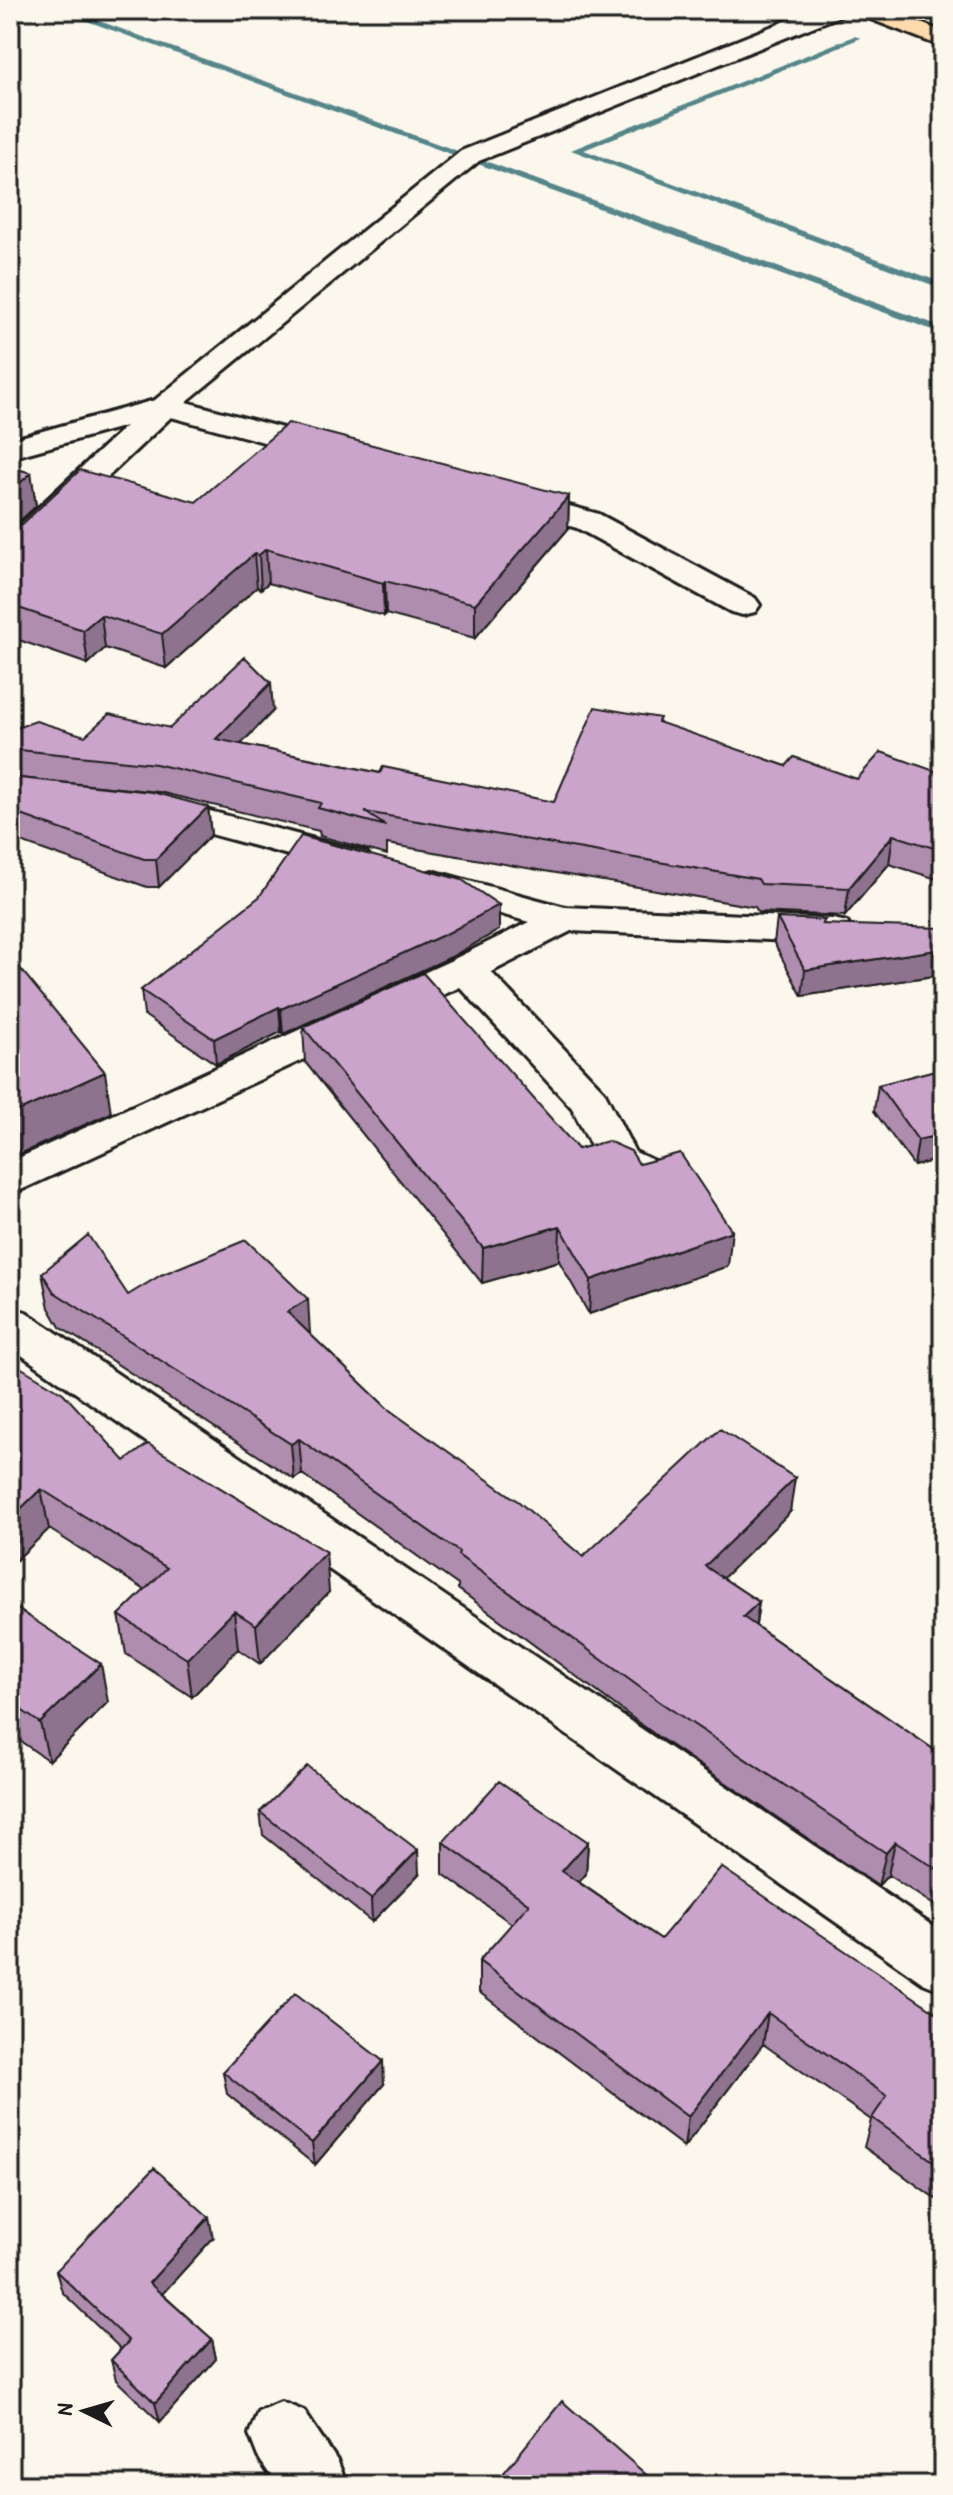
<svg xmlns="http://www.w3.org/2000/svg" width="953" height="2495" font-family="'Patrick Hand',sans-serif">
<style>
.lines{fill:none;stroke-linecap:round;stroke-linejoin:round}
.stream{fill:#548589;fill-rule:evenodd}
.minor-casing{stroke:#1c1c1c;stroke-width:6}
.highway-casing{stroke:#1c1c1c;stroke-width:6}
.minor{fill:#fbf7ec;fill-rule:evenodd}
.highway{fill:#fedbac;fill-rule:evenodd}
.wall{fill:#af8daf;stroke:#1c1c1c;stroke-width:2}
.shaded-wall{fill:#8e738f;stroke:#1c1c1c;stroke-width:2}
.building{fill:#cba4cc;stroke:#1c1c1c;stroke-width:2}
</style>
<rect width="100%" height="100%" fill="#fbf7ec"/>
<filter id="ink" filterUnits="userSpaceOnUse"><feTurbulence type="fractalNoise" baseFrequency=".0125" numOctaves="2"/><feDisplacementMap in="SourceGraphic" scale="16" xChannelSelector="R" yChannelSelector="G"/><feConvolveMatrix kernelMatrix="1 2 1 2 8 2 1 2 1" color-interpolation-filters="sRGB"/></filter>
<g filter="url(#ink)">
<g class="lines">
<path class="stream" d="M 57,10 L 69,10 L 943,327 L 943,334 Z
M 854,36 L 861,38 L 584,150 L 943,283 L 943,289 L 571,150 Z"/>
<defs>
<path id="minor" d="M 813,10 L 846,10 L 842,15 L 479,161 L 186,402 L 342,444 L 346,451 L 342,458 L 331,460 L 171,417 L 21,559 L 10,562 L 10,534 L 126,426 L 10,458 L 10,440 L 155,400 L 461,151 Z
M 510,490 L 599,514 L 755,598 L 760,605 L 755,612 L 743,615 L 731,612 L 577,528 L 499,506 L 494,499 L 499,492 Z
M 150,795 L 367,853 L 373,861 L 367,869 L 354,873 L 137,814 L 132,806 L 137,798 Z
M 432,871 L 565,907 L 833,919 L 847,922 L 852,931 L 847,940 L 833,943 L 571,931 L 491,972 L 604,1091 L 635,1152 L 668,1167 L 674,1178 L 668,1189 L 653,1193 L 604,1172 L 572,1108 L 460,987 L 10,1195 L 10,1162 L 452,960 L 529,922 L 419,891 L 413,883 L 419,875 Z
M 10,1307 L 26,1312 L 943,1933 L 943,1991 L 923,1983 L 10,1347 Z
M 281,2402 L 304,2411 L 338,2462 L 347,2485 L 277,2485 L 258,2457 L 249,2434 L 258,2411 Z"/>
<path id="highway" d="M 856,10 L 889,10 L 943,32 L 943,47 L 860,15 Z"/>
</defs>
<use href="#minor" class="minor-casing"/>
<use href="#highway" class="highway-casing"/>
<use href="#minor" class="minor"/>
<use href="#highway" class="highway"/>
</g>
<path class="wall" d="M 10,467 L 31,473 L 36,506 L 10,530 L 196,502 L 569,496 L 568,529 L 475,638 L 386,614 L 384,616 L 268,583 L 261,589 L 257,587 L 166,668 L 105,648 L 88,664 L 10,637 Z
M 273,711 L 241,744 L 380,773 L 554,802 L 660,723 L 786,766 L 857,779 L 943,774 L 943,881 L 889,864 L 845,916 L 758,912 L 755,907 L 387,844 L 387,855 L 320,836 L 319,831 L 159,792 L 10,777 L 208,807 L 211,835 L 159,887 L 147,887 L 10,838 L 10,730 L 85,736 L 170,728 Z
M 499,905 L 499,930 L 451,957 L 283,1034 L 281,1032 L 216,1064 L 144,1015 L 141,990 Z
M 777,918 L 824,924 L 940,975 L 802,996 L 774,943 Z
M 303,1027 L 578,1149 L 639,1164 L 728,1266 L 589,1314 L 559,1261 L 482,1283 L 305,1062 Z
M 943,1068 L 943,1158 L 914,1166 L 874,1111 L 878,1085 Z
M 42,1273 L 128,1295 L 310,1334 L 388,1409 L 583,1557 L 790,1512 L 723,1578 L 759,1602 L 756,1626 L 943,1756 L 943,1911 L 888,1875 L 878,1886 L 657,1736 L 458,1589 L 458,1585 L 302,1474 L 294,1479 L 60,1327 L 49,1308 Z
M 10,1361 L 125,1461 L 329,1592 L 260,1664 L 238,1649 L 192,1697 L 126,1654 L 119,1615 L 145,1590 L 49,1529 L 10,1566 Z
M 10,1604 L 108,1702 L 49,1761 L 10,1734 Z
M 260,1812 L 419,1874 L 372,1922 L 263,1835 Z
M 443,1842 L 588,1842 L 586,1874 L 579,1882 L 661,1939 L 943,2017 L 943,2204 L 864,2147 L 871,2120 L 763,2044 L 684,2147 L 479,1992 L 479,1961 L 512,1924 L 443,1874 Z
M 223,2072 L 384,2084 L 315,2165 L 227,2094 Z
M 213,2238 L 162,2294 L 212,2339 L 216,2359 L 160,2422 L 116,2380 L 111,2360 L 121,2349 L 62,2292 L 56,2271 Z"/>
<path class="shaded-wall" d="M 31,473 L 36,506 L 10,530 L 10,492 Z
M 569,496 L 568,529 L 475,638 L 475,604 Z
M 266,549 L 268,583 L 261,589 L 259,555 Z
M 254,554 L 257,587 L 166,668 L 162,634 Z
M 385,581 L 386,614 L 384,616 L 383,583 Z
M 101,615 L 105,648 L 88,664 L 83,630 Z
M 271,683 L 273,711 L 218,767 L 216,739 Z
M 208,807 L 211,835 L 159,887 L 156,859 Z
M 893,835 L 889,864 L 845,916 L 849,888 Z
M 499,905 L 499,930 L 451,957 L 283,1034 L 281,1009 Z
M 943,949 L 940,975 L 802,996 L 805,970 Z
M 279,1007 L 281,1032 L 216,1064 L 214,1039 Z
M 105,1072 L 111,1113 L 13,1157 L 10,1141 L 10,1115 Z
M 943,1134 L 943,1158 L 914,1166 L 918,1140 Z
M 560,1226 L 559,1261 L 482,1283 L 483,1248 Z
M 732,1231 L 728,1266 L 589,1314 L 591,1280 Z
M 308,1299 L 310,1334 L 287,1312 Z
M 299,1439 L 302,1474 L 294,1479 L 291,1444 Z
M 795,1478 L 790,1512 L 701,1600 L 705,1566 Z
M 41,1489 L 49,1529 L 10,1566 L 10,1519 Z
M 326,1552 L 329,1592 L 260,1664 L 256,1625 Z
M 759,1602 L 754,1636 L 743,1617 Z
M 234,1611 L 238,1649 L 192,1697 L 187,1659 Z
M 101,1664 L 108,1702 L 49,1761 L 40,1723 Z
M 588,1842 L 586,1874 L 561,1903 L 562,1871 Z
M 895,1842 L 888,1875 L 878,1886 L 886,1853 Z
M 418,1850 L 419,1874 L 372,1922 L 371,1899 Z
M 768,2013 L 763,2044 L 684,2147 L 688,2117 Z
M 383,2061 L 384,2084 L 315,2165 L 312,2143 Z
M 209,2217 L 213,2238 L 154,2303 L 149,2283 Z
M 212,2339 L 216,2359 L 160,2422 L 155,2403 Z"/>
<path class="building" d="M 288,423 L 569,496 L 475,604 L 385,581 L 383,583 L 266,549 L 259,555 L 254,554 L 162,634 L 101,615 L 83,630 L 10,605 L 10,530 L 18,528 L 80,470 L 196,502 Z
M 10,467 L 31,473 L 10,492 Z
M 245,657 L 271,683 L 216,739 L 380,773 L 383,767 L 554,802 L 595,707 L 660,718 L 658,722 L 786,766 L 794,757 L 857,779 L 881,752 L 943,774 L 943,851 L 893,835 L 849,888 L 761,884 L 758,879 L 365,812 L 386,826 L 318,808 L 321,803 L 156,764 L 10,749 L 10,730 L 36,721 L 85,736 L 109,714 L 170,728 Z
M 10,777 L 152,792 L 208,807 L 156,859 L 144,859 L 10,811 Z
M 301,836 L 462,880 L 499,905 L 450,932 L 281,1009 L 279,1007 L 214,1039 L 141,990 L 259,897 Z
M 777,918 L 825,920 L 822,924 L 943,928 L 943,949 L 805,970 Z
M 10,959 L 15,962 L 105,1072 L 10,1115 Z
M 423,973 L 578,1149 L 608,1141 L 631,1151 L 639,1164 L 680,1153 L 732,1231 L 591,1280 L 560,1226 L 483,1248 L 303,1027 Z
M 943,1068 L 943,1134 L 918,1140 L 878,1085 Z
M 88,1235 L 128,1295 L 161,1275 L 246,1240 L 308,1299 L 287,1312 L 388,1409 L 519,1502 L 583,1557 L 720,1429 L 795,1478 L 705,1566 L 759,1602 L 743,1617 L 943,1756 L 943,1873 L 895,1842 L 886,1853 L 660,1702 L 458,1555 L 459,1552 L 299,1439 L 291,1444 L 54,1292 L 42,1273 Z
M 10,1361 L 63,1393 L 125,1461 L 148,1444 L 326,1552 L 256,1625 L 234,1611 L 187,1659 L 119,1615 L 167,1568 L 41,1489 L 10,1519 Z
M 10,1604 L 101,1664 L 40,1723 L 10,1702 Z
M 307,1766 L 418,1850 L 371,1899 L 260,1812 Z
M 499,1781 L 588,1842 L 562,1871 L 661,1939 L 721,1867 L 943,2017 L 943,2168 L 872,2118 L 887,2096 L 768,2013 L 688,2117 L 479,1961 L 529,1904 L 443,1842 Z
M 295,1993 L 383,2061 L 312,2143 L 223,2072 Z
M 154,2168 L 209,2217 L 149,2283 L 212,2339 L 155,2403 L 111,2360 L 129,2341 L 56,2271 Z
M 562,2401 L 658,2485 L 494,2485 Z"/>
</g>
<rect width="953" height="2495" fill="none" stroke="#fbf7ec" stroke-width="40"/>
<rect x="20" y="20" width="913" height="2455" fill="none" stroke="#1c1c1c" stroke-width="3" filter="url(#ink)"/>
<g transform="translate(84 2411) rotate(275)" stroke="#fbf7ec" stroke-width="6" paint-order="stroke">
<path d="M0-6L14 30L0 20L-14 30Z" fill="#1c1c1c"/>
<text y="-12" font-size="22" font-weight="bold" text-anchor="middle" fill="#1c1c1c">N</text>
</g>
</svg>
